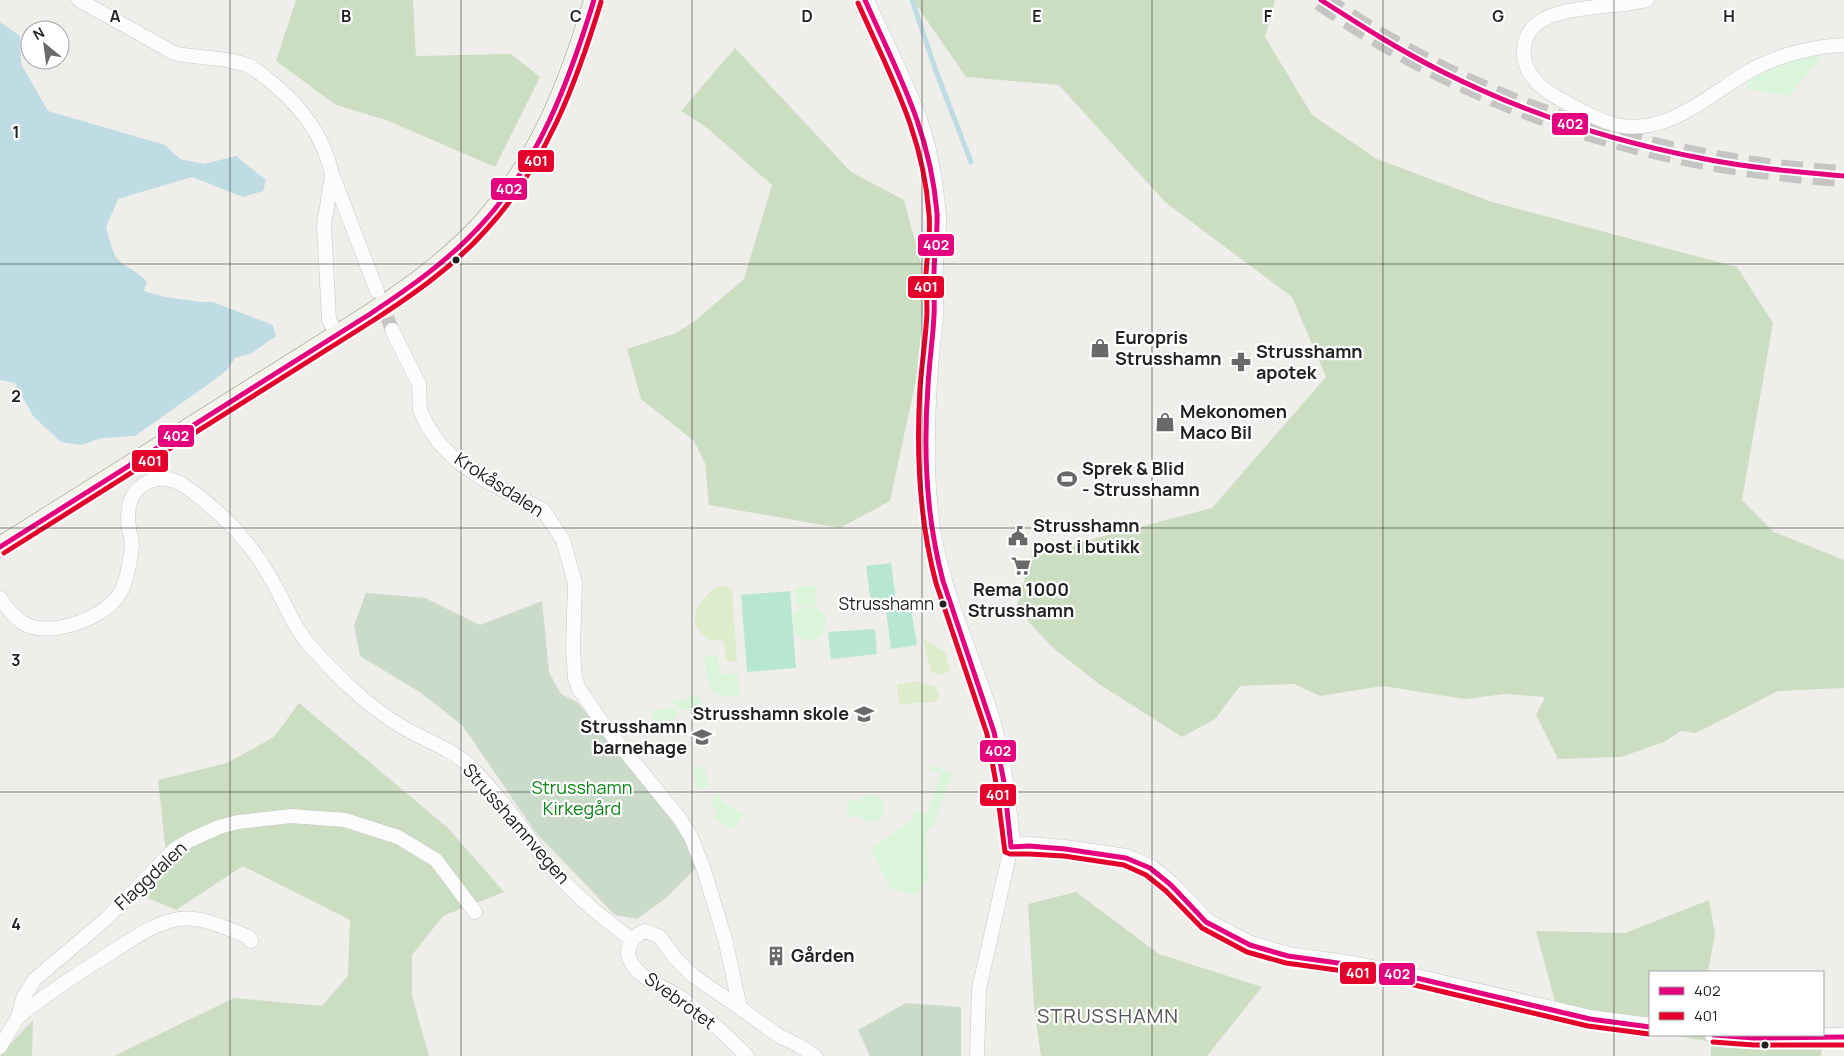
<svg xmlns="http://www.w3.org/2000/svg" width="1844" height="1056" font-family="Manrope,sans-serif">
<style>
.grass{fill:#ddeccb}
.forest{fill:#cbdec1}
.cemetery{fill:#cadbca}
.park{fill:#daf5da}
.pitch{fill:#b7e6d2}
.water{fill:#bfdbe3}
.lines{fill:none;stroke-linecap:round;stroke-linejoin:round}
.stream{stroke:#bfdbe3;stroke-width:5}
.minor-tunnel{stroke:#c7c5c3;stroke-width:14;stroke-dasharray:14 7;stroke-linecap:butt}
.primary-tunnel{stroke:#c7c5c3;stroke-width:22;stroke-dasharray:22 11;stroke-linecap:butt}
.minor-casing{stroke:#c9c8c7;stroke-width:15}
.tertiary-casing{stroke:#c9c8c7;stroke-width:19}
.secondary-casing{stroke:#999a82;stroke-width:21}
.minor{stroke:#fdfcfc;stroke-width:14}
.tertiary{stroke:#fdfcfc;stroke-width:18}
.secondary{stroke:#f4f4ed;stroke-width:20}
.bus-1-casing{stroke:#fff;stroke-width:9}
.bus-2-casing{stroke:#fff;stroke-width:9}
.bus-1{stroke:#e5007d;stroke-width:5}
.bus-2{stroke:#e4002b;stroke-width:5}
.grid{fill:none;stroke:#222;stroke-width:1;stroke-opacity:0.55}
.bus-dot{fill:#222;stroke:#fff;stroke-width:2}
.labels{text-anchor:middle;stroke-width:4.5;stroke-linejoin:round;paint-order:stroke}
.bus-label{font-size:17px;fill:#222;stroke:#fff;text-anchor:end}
.poi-label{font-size:18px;font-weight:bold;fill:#222;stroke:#fff;text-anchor:start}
.street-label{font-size:18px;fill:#222;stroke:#fff}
.park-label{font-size:18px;fill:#0c8416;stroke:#fff}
.quarter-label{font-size:20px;letter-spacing:1px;fill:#555;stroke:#fff}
.grid-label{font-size:16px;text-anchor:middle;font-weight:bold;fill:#222;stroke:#fff;stroke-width:4.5;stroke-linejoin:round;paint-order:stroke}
.line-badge{stroke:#fff;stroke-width:2}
.badge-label{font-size:14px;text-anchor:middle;font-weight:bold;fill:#fff}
</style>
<rect width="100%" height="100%" fill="#f0eeeb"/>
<path class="grass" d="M 718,586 L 726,586 L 732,589 L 737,662 L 726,661 L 724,642 L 720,640 L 709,641 C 705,637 701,633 698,629 C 687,612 706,595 718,586 Z
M 923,639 L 945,652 L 950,670 L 940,675 L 931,672 Z
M 917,681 L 936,687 L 939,696 L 937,702 L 899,704 L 897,684 L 903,684 Z"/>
<path class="forest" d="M 296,0 L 413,0 L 416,56 L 511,54 L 540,77 L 495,167 L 386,120 L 336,105 L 276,61 Z
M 913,0 L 1275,0 L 1265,37 L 1312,115 L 1377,159 L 1492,202 L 1737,267 L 1773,323 L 1742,500 L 1774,532 L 1844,560 L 1844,688 L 1778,691 L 1696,733 L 1681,731 L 1664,742 L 1621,757 L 1558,759 L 1536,715 L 1545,697 L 1505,694 L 1465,699 L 1383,686 L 1320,696 L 1294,684 L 1240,686 L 1215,719 L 1182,737 L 1099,684 L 1052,647 L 1016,608 L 1032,555 L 1212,508 L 1326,377 L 1292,297 L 1165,202 L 1059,85 L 966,77 Z
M 735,48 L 851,172 L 904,200 L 932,305 L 890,501 L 840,528 L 709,505 L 705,463 L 694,441 L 641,399 L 627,349 L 676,333 L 695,321 L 744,279 L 772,185 L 706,127 L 681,111 Z
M 299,703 L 448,828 L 504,892 L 443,916 L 412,955 L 412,996 L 429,1056 L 114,1056 L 234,998 L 322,1006 L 348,976 L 350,920 L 243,866 L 176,910 L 133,892 L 167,864 L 158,780 L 227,763 L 274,737 Z
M 1076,892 L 1159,954 L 1262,987 L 1207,1056 L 1041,1056 L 1034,1006 L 1028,904 Z
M 1709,900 L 1715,934 L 1708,972 L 1650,972 L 1650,1031 L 1558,1013 L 1536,931 L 1625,933 Z
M 33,1020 L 32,1056 L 1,1056 L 2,1053 Z
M 1825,1034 L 1821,1056 L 1711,1056 L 1711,1042 L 1673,1035 Z"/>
<path class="cemetery" d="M 366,593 L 425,598 L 480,625 L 542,601 L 549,672 L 561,694 L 577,702 L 681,829 L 698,866 L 665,899 L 637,919 L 615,915 L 536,833 L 462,725 L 421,693 L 360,656 L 354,625 Z
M 906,1003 L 961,1007 L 961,1056 L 870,1056 L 858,1030 Z"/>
<path class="park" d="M 1819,55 L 1820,59 L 1789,96 L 1747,89 L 1748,81 L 1779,65 Z
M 815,585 L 816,604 L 797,606 L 795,588 Z
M792 623a17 17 0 1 1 34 0a17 17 0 1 1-34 0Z
M 717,655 L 720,674 L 737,673 L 741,694 C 708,703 708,684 704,657 Z
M 694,694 L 697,697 L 700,696 L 703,706 L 683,710 L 678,706 L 671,703 L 674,700 C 681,701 688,699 694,694 Z
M 672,707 L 676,708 L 679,713 L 673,721 L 656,724 L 652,720 L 652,711 Z
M 931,765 L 952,773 L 933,825 L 926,831 L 928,880 L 916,895 L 891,889 L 871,849 L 912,820 L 915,810 L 927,814 L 941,773 L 930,769 Z
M 704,766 L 709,786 L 697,789 L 692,769 Z
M 717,793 L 725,803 L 744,814 L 732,830 L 714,818 L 716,810 L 710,804 Z
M 873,794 C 886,798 888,810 879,820 C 870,824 862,821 857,812 L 857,817 L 847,817 L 848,800 L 857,801 L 858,803 L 864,796 Z"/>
<path class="pitch" d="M 891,563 L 897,607 L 909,606 L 912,614 L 917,645 L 891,649 L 886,609 L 872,611 L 866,566 Z
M 790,591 L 796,668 L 747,672 L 741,595 Z
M 875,629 L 877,654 L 831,659 L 828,632 Z"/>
<path class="water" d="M 0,22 L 20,36 L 21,64 L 48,111 L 165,145 L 180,159 L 204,164 L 236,156 L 266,180 L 263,191 L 243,197 L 192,177 L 118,199 L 106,227 C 109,236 111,249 116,257 C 124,268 139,271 147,282 L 144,291 L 165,297 L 201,302 L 213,302 L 273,325 L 276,336 L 252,353 L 235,358 L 227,370 L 213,381 L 135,436 L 102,438 L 81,445 L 61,442 L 33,416 L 15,383 L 0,380 Z"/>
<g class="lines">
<path class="stream" d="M 912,0 L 936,71 L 971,162"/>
<path class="minor-tunnel" d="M 380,298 L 392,330"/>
<path class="primary-tunnel" d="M 1321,0 C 1476,108 1657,165 1844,176"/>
<defs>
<path id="minor" d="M 79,0 L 174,53 C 198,59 223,56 247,65 C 253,67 260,73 266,78 C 299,103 323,134 332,174 L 377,291
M 1647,0 C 1608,11 1527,0 1524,49 C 1522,71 1539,88 1558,98 C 1577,108 1596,120 1617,125 C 1670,136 1711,92 1753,69 C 1779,55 1815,46 1844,45
M 332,175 L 324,225 L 329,320 L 338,335
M 392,330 L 419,384 L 420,410 L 427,425 L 440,444 L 458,462 L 486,481 L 543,510 L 563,540 L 575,583 L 573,649 L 575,678 L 579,689 L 607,729 L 680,819 L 691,837 L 704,870 L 725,939 L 740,1008 L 779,1036 L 798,1045 L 815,1056
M 0,598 C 6,607 14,617 23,623 C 49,639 106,618 120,593 C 126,584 131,557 132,546 C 132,540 130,534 129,528 C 126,508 130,489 150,481 C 163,476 176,480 186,487 C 220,511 250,541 270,577 C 284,600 293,627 311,647 C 339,678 367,706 404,728 C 427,741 454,750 473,769 C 488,785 503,803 516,820 C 527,834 536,849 547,863 C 571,892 601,917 631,939
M 740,1008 L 692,975 L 676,959 L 659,936 L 645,931 C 631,937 623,950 632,964 C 643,981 667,988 683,999 C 706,1016 727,1036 747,1056
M 18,1017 C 47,993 80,972 112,952 C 133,939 155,922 180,919 C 203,916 228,929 249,937 L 251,941
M 0,1047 L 18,1017 L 23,998 L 35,979 L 106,919 L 175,849 L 190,840 L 219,827 L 238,822 L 291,816 L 345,820 L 398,837 L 436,860 L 475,912
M 977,1056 L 979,989 L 1011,847"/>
<path id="tertiary" d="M 865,0 C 882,40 904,79 918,120 C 929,150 934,183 937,215 C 938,232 934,250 934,267 C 933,283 935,299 934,315 C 933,333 930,350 929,368 C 925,422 923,480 932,534 C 943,598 971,656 990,717 C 1002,756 1008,807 1011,847 L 1029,846 L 1065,849 L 1126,858 L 1150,868 L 1171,885 L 1206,922 L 1250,945 L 1288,956 L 1352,965 L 1408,976 L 1590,1019 L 1650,1027
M 1714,1035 L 1754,1038 L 1844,1037"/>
<path id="secondary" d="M 0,547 L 353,325 C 399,296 444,265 481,225 C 539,161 570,82 594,0"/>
</defs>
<use href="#minor" class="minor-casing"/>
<use href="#tertiary" class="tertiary-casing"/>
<use href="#secondary" class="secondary-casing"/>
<use href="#minor" class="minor"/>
<use href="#tertiary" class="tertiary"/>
<use href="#secondary" class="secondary"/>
<defs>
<path id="bus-1" d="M 865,0 C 898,74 930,130 937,213 C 938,233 934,253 934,273 C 933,287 935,301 934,315 C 933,339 929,363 928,386 C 923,453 926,517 943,581 L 994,732 L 1004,782 L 1011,847 L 1029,846 L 1065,849 L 1126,858 L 1150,868 L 1171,885 L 1206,922 L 1250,945 L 1288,956 L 1352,965 L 1408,976 L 1590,1019 L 1650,1027
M 1321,0 C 1360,25 1399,50 1441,71 C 1524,113 1615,142 1705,159 C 1751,168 1798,172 1844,176
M 0,547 L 370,314 C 409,288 448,261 480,226 C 539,163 569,81 594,0
M 1714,1035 L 1754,1038 L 1844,1037"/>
<path id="bus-2" d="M 858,3 C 890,76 923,132 929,214 C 931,234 927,254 926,274 C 926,287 927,299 927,312 C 926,337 922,362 920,388 C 916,454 919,519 936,583 L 987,734 L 996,783 L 1005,852 L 1010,854 L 1029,854 L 1064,856 L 1124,865 L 1146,875 L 1166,891 L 1202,928 L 1247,952 L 1286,963 L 1351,972 L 1406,983 L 1588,1026 L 1649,1034
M 4,553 L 374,320 C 414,294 454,266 486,230 C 545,166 576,84 601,2
M 1713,1042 L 1754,1045 L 1844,1045"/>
</defs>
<use href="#bus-1" class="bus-1-casing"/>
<use href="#bus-2" class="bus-2-casing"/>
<use href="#bus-1" class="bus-1"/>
<use href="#bus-2" class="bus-2"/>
</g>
<path class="grid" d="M 230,0 L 230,1056M 461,0 L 461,1056M 692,0 L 692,1056M 922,0 L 922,1056M 1152,0 L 1152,1056M 1383,0 L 1383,1056M 1614,0 L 1614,1056M 0,264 L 1844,264M 0,528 L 1844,528M 0,792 L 1844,792"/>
<defs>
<symbol id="shop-bare" viewBox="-9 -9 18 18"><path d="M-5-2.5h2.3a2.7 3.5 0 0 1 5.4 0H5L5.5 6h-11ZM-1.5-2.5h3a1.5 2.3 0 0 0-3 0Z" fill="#6a6968" stroke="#fff" stroke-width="2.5" paint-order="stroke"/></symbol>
<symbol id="pharmacy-bare" viewBox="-9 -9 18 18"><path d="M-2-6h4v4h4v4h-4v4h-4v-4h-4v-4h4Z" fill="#6a6968" stroke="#fff" stroke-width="2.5" paint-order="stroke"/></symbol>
<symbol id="stadium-bare" viewBox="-9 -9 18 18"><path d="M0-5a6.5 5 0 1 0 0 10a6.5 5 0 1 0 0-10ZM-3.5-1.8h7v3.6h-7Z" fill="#6a6968" stroke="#fff" stroke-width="2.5" paint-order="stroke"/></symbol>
<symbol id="civic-bare" viewBox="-9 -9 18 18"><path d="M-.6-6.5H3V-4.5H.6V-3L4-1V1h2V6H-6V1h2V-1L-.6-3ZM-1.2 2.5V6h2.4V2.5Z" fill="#6a6968" stroke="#fff" stroke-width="2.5" paint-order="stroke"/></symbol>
<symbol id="supermarket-bare" viewBox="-9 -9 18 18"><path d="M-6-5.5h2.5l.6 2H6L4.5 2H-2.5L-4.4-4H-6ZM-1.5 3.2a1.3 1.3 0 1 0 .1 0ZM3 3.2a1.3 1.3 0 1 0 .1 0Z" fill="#6a6968" stroke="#fff" stroke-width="2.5" paint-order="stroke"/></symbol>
<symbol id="school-bare" viewBox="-9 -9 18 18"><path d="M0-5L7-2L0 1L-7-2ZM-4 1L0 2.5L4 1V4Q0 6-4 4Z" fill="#6a6968" stroke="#fff" stroke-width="2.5" paint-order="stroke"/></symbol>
<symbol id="building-bare" viewBox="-9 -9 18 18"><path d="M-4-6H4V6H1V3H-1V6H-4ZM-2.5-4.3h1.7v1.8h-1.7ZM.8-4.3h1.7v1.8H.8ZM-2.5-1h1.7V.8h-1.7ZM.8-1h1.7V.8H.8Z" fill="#6a6968" stroke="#fff" stroke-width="2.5" paint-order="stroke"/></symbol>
</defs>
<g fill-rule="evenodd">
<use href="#shop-bare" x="1086" y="334" width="28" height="28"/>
<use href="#pharmacy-bare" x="1227" y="348" width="28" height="28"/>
<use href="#shop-bare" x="1151" y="408" width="28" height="28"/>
<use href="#stadium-bare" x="1053" y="465" width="28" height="28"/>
<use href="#civic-bare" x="1004" y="522" width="28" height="28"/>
<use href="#supermarket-bare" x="1007" y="552" width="28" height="28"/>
<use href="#school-bare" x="850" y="700" width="28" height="28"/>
<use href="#school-bare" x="688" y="723" width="28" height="28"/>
<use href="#building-bare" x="762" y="942" width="28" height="28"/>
</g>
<g class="bus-dot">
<circle cx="456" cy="260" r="4.5"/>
<circle cx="943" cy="604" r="4.5"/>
<circle cx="1765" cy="1045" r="4.5"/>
</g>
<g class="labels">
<g class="bus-label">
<text x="934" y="610">Strusshamn</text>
</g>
<g class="poi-label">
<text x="1115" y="344">Europris<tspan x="1115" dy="21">Strusshamn</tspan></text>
<text x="1256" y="358">Strusshamn<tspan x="1256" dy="21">apotek</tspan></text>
<text x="1180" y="418">Mekonomen<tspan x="1180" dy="21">Maco Bil</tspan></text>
<text x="1082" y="475">Sprek &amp; Blid<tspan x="1082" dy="21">- Strusshamn</tspan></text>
<text x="1033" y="532">Strusshamn<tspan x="1033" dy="21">post i butikk</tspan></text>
<text x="1021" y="596" text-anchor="middle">Rema 1000<tspan x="1021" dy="21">Strusshamn</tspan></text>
<text x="849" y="720" text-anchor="end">Strusshamn skole</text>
<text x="687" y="733" text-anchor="end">Strusshamn<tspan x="687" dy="21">barnehage</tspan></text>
<text x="791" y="962">Gården</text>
</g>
<g class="street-label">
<text transform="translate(499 485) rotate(33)" y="6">Krokåsdalen</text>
<text transform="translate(516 824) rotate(49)" y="6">Strusshamnvegen</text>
<text transform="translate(151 876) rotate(-43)" y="6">Flaggdalen</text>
<text transform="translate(680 1001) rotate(36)" y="6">Svebrotet</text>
</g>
<g class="park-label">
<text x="582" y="794">Strusshamn<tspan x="582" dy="21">Kirkegård</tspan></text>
</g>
<g class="quarter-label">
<text x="1108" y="1023">STRUSSHAMN</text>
</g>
</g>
<g class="grid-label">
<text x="115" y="22">A</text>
<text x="346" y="22">B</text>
<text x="576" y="22">C</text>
<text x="807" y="22">D</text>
<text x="1037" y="22">E</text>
<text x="1268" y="22">F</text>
<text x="1498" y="22">G</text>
<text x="1729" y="22">H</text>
<text x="16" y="138">1</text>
<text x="16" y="402">2</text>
<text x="16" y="666">3</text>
<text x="16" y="930">4</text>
</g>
<g class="line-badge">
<rect x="1551" y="112" width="38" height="24" rx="5" fill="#e5007d"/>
<rect x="517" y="149" width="38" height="24" rx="5" fill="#e4002b"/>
<rect x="490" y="177" width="38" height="24" rx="5" fill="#e5007d"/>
<rect x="917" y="233" width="38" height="24" rx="5" fill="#e5007d"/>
<rect x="907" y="275" width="38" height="24" rx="5" fill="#e4002b"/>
<rect x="157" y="424" width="38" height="24" rx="5" fill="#e5007d"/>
<rect x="131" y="449" width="38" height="24" rx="5" fill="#e4002b"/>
<rect x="979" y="739" width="38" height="24" rx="5" fill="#e5007d"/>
<rect x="979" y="783" width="38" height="24" rx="5" fill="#e4002b"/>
<rect x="1339" y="961" width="38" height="24" rx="5" fill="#e4002b"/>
<rect x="1378" y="962" width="38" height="24" rx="5" fill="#e5007d"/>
</g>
<g class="badge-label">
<text x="1570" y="129">402</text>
<text x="536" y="166">401</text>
<text x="509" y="194">402</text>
<text x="936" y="250">402</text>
<text x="926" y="292">401</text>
<text x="176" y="441">402</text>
<text x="150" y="466">401</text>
<text x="998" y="756">402</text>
<text x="998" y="800">401</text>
<text x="1358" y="978">401</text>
<text x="1397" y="979">402</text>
</g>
<rect x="1649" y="971" width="175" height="65" fill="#ffffff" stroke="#a7a7a7"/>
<rect x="1659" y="987" width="25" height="8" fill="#e5007d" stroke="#a7a7a7"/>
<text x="1694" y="996" font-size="15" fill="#222222">402</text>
<rect x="1659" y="1012" width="25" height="8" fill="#e4002b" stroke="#a7a7a7"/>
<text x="1694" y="1021" font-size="15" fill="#222222">401</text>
<g transform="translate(45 45) rotate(331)"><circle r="24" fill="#ffffff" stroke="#a7a7a7"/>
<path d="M0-4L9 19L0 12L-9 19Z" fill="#6a6968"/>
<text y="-8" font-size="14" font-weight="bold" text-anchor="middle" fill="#222222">N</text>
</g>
</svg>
